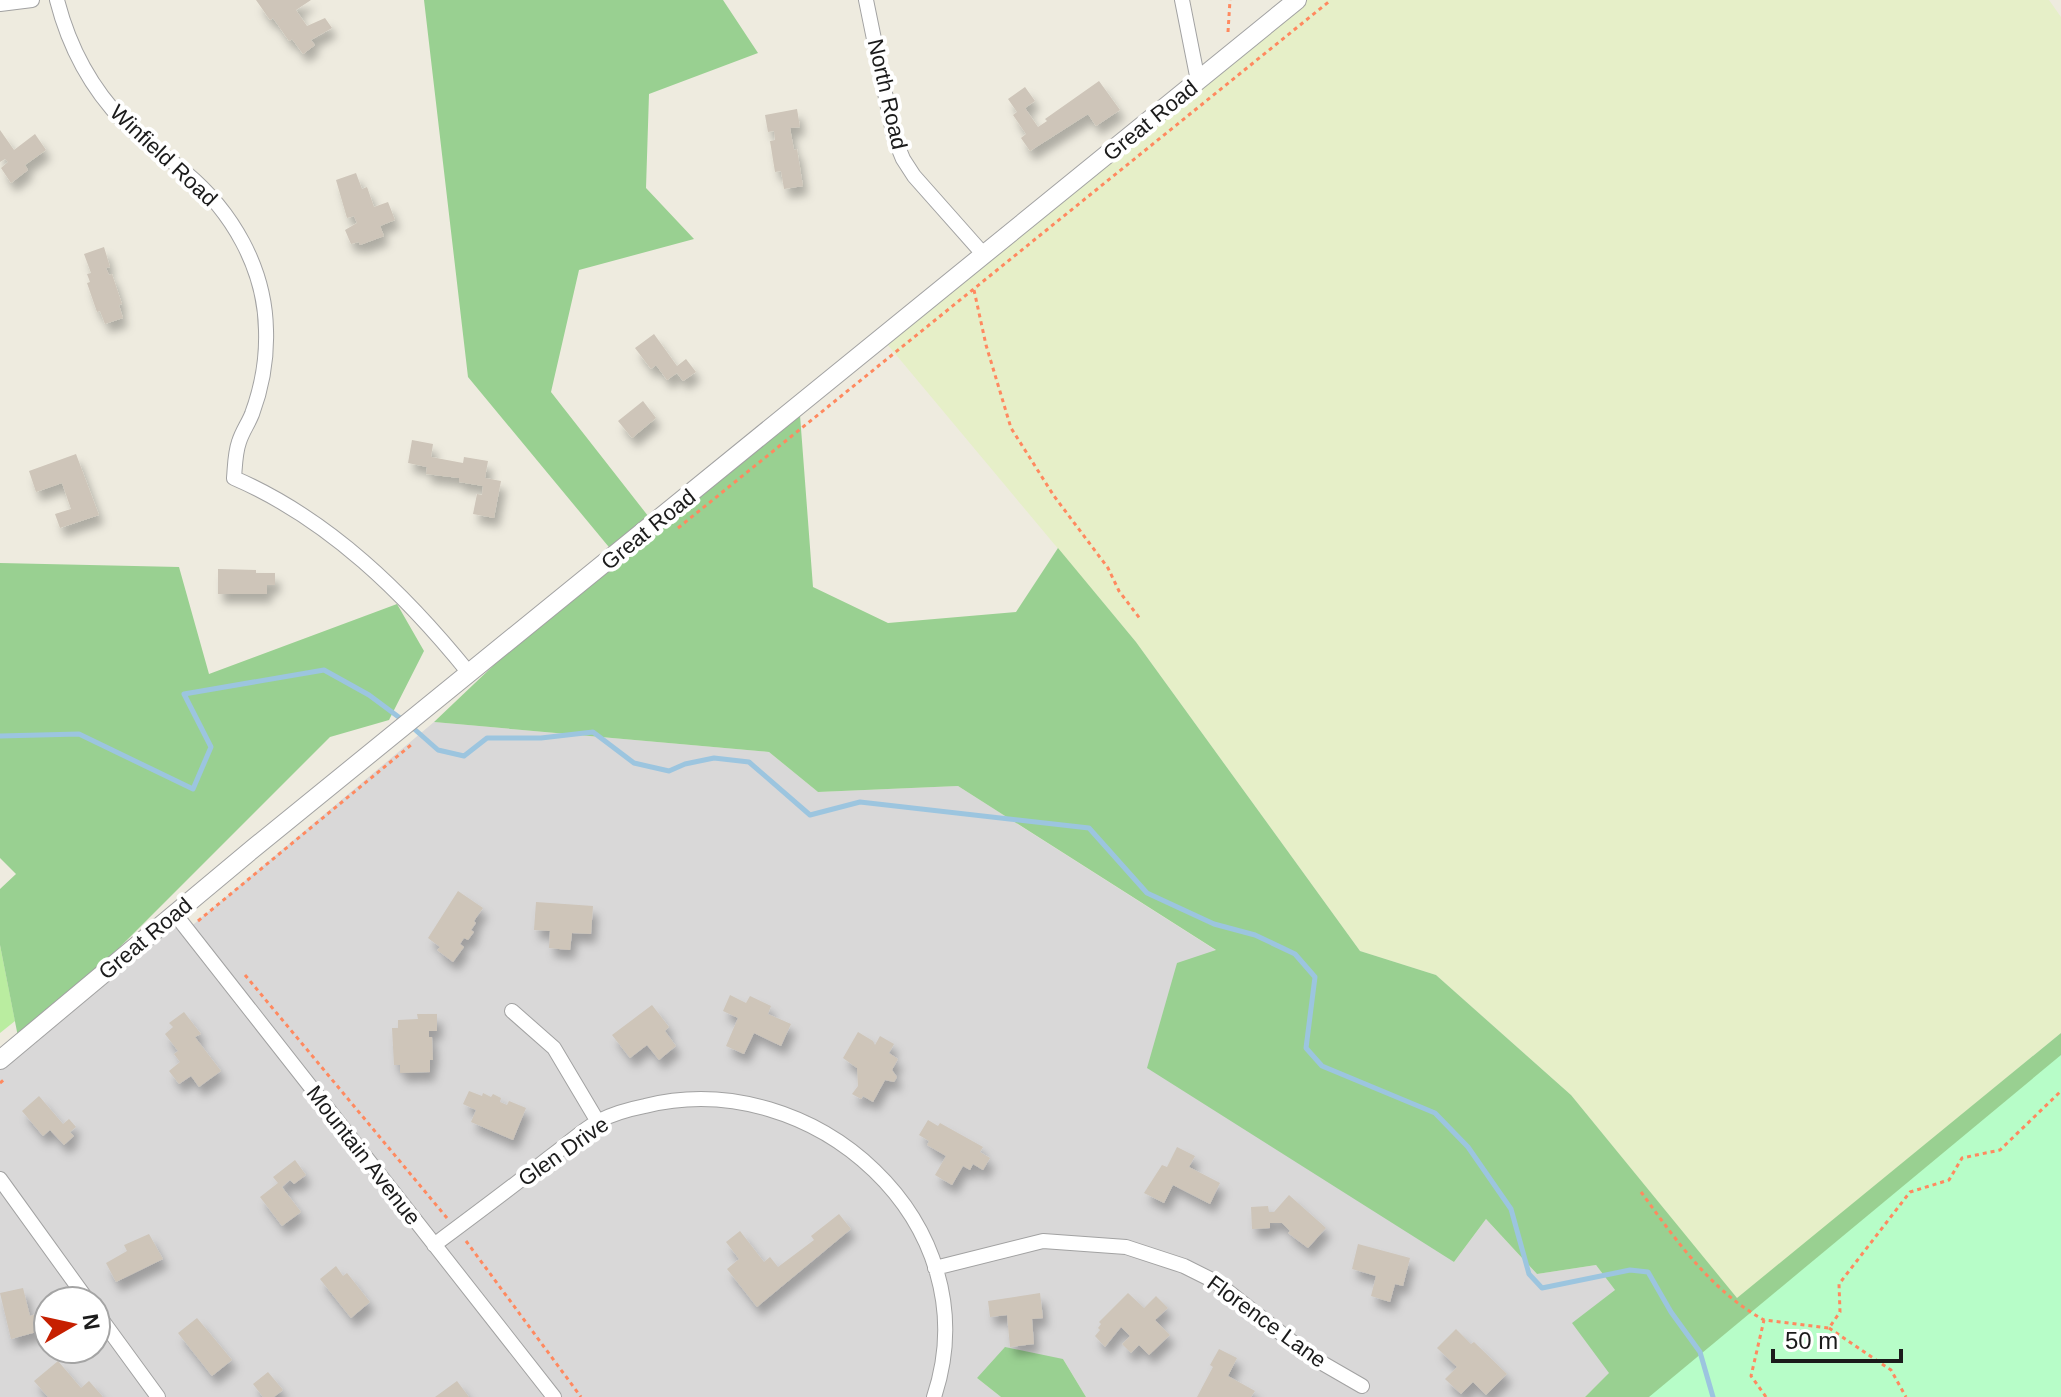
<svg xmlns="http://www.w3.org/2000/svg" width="2061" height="1397" font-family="Helvetica,sans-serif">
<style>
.residential{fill:#d9d8d8;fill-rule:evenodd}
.farmland{fill:#e6efc8}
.grass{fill:#baeda0}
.forest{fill:#99d091}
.park{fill:#b7fdc8}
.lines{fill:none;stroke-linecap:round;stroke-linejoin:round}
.stream{stroke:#9cc5df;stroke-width:5}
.building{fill:#cec5b9;filter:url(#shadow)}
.minor-casing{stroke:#a2a2a2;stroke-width:16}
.tertiary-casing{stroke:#a2a2a2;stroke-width:20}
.path{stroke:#ff895f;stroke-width:3;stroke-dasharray:4 4;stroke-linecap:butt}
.minor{stroke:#fff;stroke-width:14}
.tertiary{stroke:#fff;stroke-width:18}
.labels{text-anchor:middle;stroke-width:8;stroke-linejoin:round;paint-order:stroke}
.street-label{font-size:22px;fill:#1b1b1b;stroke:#fff}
</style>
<defs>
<filter id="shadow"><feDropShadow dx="5" dy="9" stdDeviation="4" flood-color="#0004"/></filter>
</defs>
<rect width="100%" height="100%" fill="#eeebdf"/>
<path class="residential" d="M 434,722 L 769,752 L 818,792 L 958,786 L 1217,951 L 1454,1262 L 1486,1219 L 1537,1274 L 1596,1265 L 1615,1290 L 1610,1373 L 1585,1397 L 1086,1397 L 1063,1359 L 977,1378 L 1001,1397 L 0,1397 L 0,1060 L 175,914 L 188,929 ZM 48,1301 L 96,1301 L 96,1349 L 48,1349 Z"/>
<path class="farmland" d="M 1300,0 L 2049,0 L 2061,17 L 2061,1033 L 1737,1299 L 1571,1095 L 1436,975 L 1360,951 L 1136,642 L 882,338 Z"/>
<path class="grass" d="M 0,945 L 15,1021 L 0,1033 Z"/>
<path class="forest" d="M 424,0 L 723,0 L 758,53 L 649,94 L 646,188 L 694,239 L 579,270 L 551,392 L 652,521 L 799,402 L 813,587 L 888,623 L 1016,612 L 1058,548 L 1136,642 L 1360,951 L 1436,975 L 1571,1095 L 1737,1298 L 2061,1033 L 2061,1397 L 1585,1397 L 1609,1373 L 1572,1323 L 1615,1290 L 1596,1265 L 1537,1274 L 1486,1219 L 1454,1262 L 1147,1068 L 1177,963 L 1216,950 L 958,786 L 818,792 L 769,752 L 434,722 L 613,552 L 468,377 Z
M 0,563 L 179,567 L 209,674 L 397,604 L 424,651 L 389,720 L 330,737 L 20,1047 L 0,945 L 0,889 L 16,874 L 0,858 Z
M 1005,1347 L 1063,1359 L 1086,1397 L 1001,1397 L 977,1378 Z"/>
<path class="park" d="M 2061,1055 L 2061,1397 L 1649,1397 Z"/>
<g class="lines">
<path class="stream" d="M 412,727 L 438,750 L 464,756 L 487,738 L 541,738 L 593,732 L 634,763 L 669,771 L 685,764 L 714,758 L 749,762 L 810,815 L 860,802 L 1089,828 L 1147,893 L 1214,924 L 1255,935 L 1295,954 L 1315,977 L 1306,1048 L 1322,1066 L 1435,1113 L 1468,1147 L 1511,1209 L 1529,1274 L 1542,1288 L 1630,1270 L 1648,1272 L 1671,1312 L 1700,1352 L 1713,1397
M 0,736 L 79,734 L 193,789 L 211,747 L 184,694 L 324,670 L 369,695 L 404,721"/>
</g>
<path class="building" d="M 256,0 L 311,0 L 296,10 L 307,26 L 325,18 L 332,28 L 311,40 L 315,45 L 303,54 L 292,39 L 289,41 L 273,18 L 270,20 Z
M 1099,81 L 1120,110 L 1096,126 L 1088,114 L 1030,151 L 1021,138 L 1026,134 L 1013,115 L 1017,112 L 1008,99 L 1025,87 L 1035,101 L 1025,108 L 1038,127 L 1047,121 L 1045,119 Z
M 797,109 L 800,127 L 790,128 L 794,150 L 797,149 L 803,186 L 784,189 L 781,171 L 775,172 L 770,141 L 775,140 L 774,131 L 768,132 L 765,115 Z
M 0,130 L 14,150 L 35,134 L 46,150 L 25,165 L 28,170 L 11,183 L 1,168 L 8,162 L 5,159 L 0,162 Z
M 356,173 L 362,189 L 367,187 L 374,207 L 388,202 L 395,220 L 380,226 L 384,236 L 360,245 L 359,242 L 351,244 L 345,230 L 357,223 L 354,216 L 347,218 L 336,180 Z
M 104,247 L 110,267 L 106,268 L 109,275 L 112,274 L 122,304 L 119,305 L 123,318 L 105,324 L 100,311 L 97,312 L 87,283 L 90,282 L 87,274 L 91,273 L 84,254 Z
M 654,334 L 677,366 L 686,359 L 696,372 L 683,381 L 677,373 L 667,380 L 656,365 L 651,369 L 635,348 Z
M 643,401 L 656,418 L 632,438 L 618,421 Z
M 412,440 L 433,444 L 431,457 L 463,463 L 464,457 L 488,461 L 485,478 L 501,481 L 494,518 L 473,514 L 477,494 L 482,495 L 483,486 L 459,482 L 459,478 L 426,474 L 427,467 L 408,463 Z
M 76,454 L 99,515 L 60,528 L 55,514 L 71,509 L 62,483 L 36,492 L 29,471 Z
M 218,569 L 256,570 L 256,573 L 275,573 L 275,585 L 267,585 L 267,594 L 218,594 Z
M 458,891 L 483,908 L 474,921 L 476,923 L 471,930 L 474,932 L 468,940 L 464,938 L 460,944 L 464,947 L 453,962 L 437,950 L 440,947 L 428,938 Z
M 536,902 L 593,906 L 591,934 L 572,933 L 570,950 L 549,948 L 550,931 L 534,930 Z
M 730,995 L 746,1003 L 750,996 L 771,1006 L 768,1014 L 791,1024 L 781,1046 L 754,1033 L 744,1054 L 726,1046 L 738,1018 L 723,1011 Z
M 652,1005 L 669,1027 L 665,1031 L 676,1046 L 659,1060 L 647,1045 L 630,1058 L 612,1035 Z
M 184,1012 L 201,1034 L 195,1037 L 221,1071 L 199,1087 L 191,1076 L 179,1084 L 169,1071 L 180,1062 L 174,1054 L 178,1051 L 165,1034 L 173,1027 L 169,1023 Z
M 417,1014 L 437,1014 L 437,1031 L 429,1031 L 429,1037 L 432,1037 L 433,1060 L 430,1060 L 430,1072 L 400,1073 L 400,1065 L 394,1065 L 392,1028 L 398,1028 L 398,1020 L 418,1019 Z
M 858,1032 L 873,1041 L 875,1045 L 880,1036 L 894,1044 L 889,1053 L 898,1059 L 892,1070 L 897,1077 L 894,1082 L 885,1080 L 873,1102 L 863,1096 L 861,1099 L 852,1094 L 858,1086 L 857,1068 L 843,1058 Z
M 469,1091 L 482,1096 L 483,1093 L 491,1097 L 493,1094 L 501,1098 L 500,1102 L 507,1105 L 509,1101 L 526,1108 L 513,1140 L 471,1122 L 476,1110 L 463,1104 Z
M 39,1096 L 63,1124 L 69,1119 L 76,1127 L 70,1132 L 74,1136 L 64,1145 L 50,1130 L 43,1136 L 22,1111 Z
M 928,1120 L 938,1126 L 940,1123 L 983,1147 L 980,1152 L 990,1158 L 983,1170 L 973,1164 L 970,1170 L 963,1166 L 952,1185 L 935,1175 L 946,1156 L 927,1145 L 929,1141 L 919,1135 Z
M 1177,1147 L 1195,1156 L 1189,1167 L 1220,1183 L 1210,1204 L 1173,1185 L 1164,1203 L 1144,1193 L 1162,1165 L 1167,1167 Z
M 295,1160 L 306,1175 L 294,1184 L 290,1180 L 282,1187 L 301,1212 L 282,1226 L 260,1197 L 278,1183 L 273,1177 Z
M 1289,1195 L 1326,1228 L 1308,1248 L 1288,1233 L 1290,1231 L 1282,1223 L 1270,1223 L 1270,1228 L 1252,1229 L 1251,1207 L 1268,1206 L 1269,1212 L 1274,1212 Z
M 839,1214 L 851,1229 L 757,1307 L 727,1269 L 739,1259 L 726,1242 L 740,1231 L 764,1262 L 770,1257 L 778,1267 L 814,1240 L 811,1236 Z
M 149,1234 L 163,1259 L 116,1282 L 106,1263 L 127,1251 L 124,1245 Z
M 1358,1244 L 1410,1258 L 1403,1286 L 1395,1284 L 1390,1302 L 1371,1296 L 1376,1276 L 1352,1269 Z
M 336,1266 L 343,1276 L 347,1273 L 370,1302 L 351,1318 L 320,1279 Z
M 23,1288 L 30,1316 L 36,1314 L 40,1331 L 11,1339 L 0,1293 Z
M 1040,1293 L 1043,1318 L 1032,1319 L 1034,1344 L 1010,1347 L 1007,1315 L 990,1317 L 988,1301 Z
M 1128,1293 L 1144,1308 L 1156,1296 L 1168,1308 L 1155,1320 L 1170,1335 L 1149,1355 L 1139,1345 L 1131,1353 L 1122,1344 L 1130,1336 L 1121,1327 L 1105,1347 L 1095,1336 L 1100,1330 L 1098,1328 L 1101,1324 L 1099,1322 Z
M 197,1318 L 232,1360 L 212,1376 L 178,1333 Z
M 1456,1329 L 1471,1344 L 1474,1342 L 1507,1374 L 1486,1395 L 1473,1382 L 1461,1394 L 1445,1379 L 1457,1367 L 1437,1348 Z
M 1219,1349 L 1237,1358 L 1228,1376 L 1255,1391 L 1251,1397 L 1197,1397 L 1213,1367 L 1210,1365 Z
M 58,1361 L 81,1388 L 89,1381 L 103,1397 L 48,1397 L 34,1381 Z
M 268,1372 L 283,1390 L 274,1397 L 263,1397 L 253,1384 Z
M 457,1381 L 469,1397 L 435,1397 Z"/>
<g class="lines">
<defs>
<path id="minor" d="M 57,0 C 69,47 90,87 124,122 C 141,141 165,155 185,172 C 232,211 265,268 266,330 C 267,359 262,387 252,414 C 248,424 242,432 239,442 C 235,453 235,467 234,478 C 329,519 405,594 469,673
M 866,0 L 894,137 L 903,159 L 914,176 L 984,255
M 1182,0 L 1198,81
M 0,4 L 32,0
M 175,914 L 554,1397
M 512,1011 L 554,1048 L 598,1122
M 0,1179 L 88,1301
M 434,1245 C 473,1216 512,1187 550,1157 C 566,1146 582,1130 599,1121 C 612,1114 630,1109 645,1106 C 813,1064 992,1223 934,1397
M 935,1268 L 1043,1241 L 1126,1247 L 1184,1266 L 1216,1282 L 1310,1356 L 1362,1386
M 96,1312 L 158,1397"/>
<path id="tertiary" d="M 0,1060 L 255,847 L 1297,0"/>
</defs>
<use href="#minor" class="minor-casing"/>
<use href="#tertiary" class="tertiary-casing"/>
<path class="path" d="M 1228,32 L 1230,0
M 974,290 L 986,345 L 1011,428 L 1054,496 L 1108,568 L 1119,591 L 1141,620
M 678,528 L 1331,0
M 198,921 L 411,745
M 245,975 L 447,1218
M 0,1083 L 6,1078
M 1641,1192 C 1676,1240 1711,1291 1764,1320
M 466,1241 L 581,1397
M 1829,1328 L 1891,1370 L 1906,1397
M 1766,1397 L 1751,1376 L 1764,1320 L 1829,1328 L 1840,1312 L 1839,1284 L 1910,1192 L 1949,1180 L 1962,1158 L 2000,1150 L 2061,1091"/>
<use href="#minor" class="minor"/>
<use href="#tertiary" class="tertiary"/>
</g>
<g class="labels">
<g class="street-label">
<text transform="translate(888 94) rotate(77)" y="8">North Road</text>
<text transform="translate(1150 120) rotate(-39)" y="8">Great Road</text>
<text transform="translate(164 155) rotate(43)" y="8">Winfield Road</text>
<text transform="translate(648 529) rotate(-39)" y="8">Great Road</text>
<text transform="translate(145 938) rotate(-40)" y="8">Great Road</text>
<text transform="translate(563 1151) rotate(-35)" y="8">Glen Drive</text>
<text transform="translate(364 1155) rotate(52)" y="8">Mountain Avenue</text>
<text transform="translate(1267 1321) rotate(36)" y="8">Florence Lane</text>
</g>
</g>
<g transform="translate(72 1325) rotate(81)"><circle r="38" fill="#ffffff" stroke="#a4a4a4" stroke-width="2"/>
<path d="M0-6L14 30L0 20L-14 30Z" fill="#c61f00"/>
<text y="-12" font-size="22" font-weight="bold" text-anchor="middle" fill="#1b1b1b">N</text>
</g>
<path d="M1773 1349v12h128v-12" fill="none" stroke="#1b1b1b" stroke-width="4"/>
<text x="1785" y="1349" font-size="24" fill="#1b1b1b" stroke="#ffffff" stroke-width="6" paint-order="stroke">50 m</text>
</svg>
